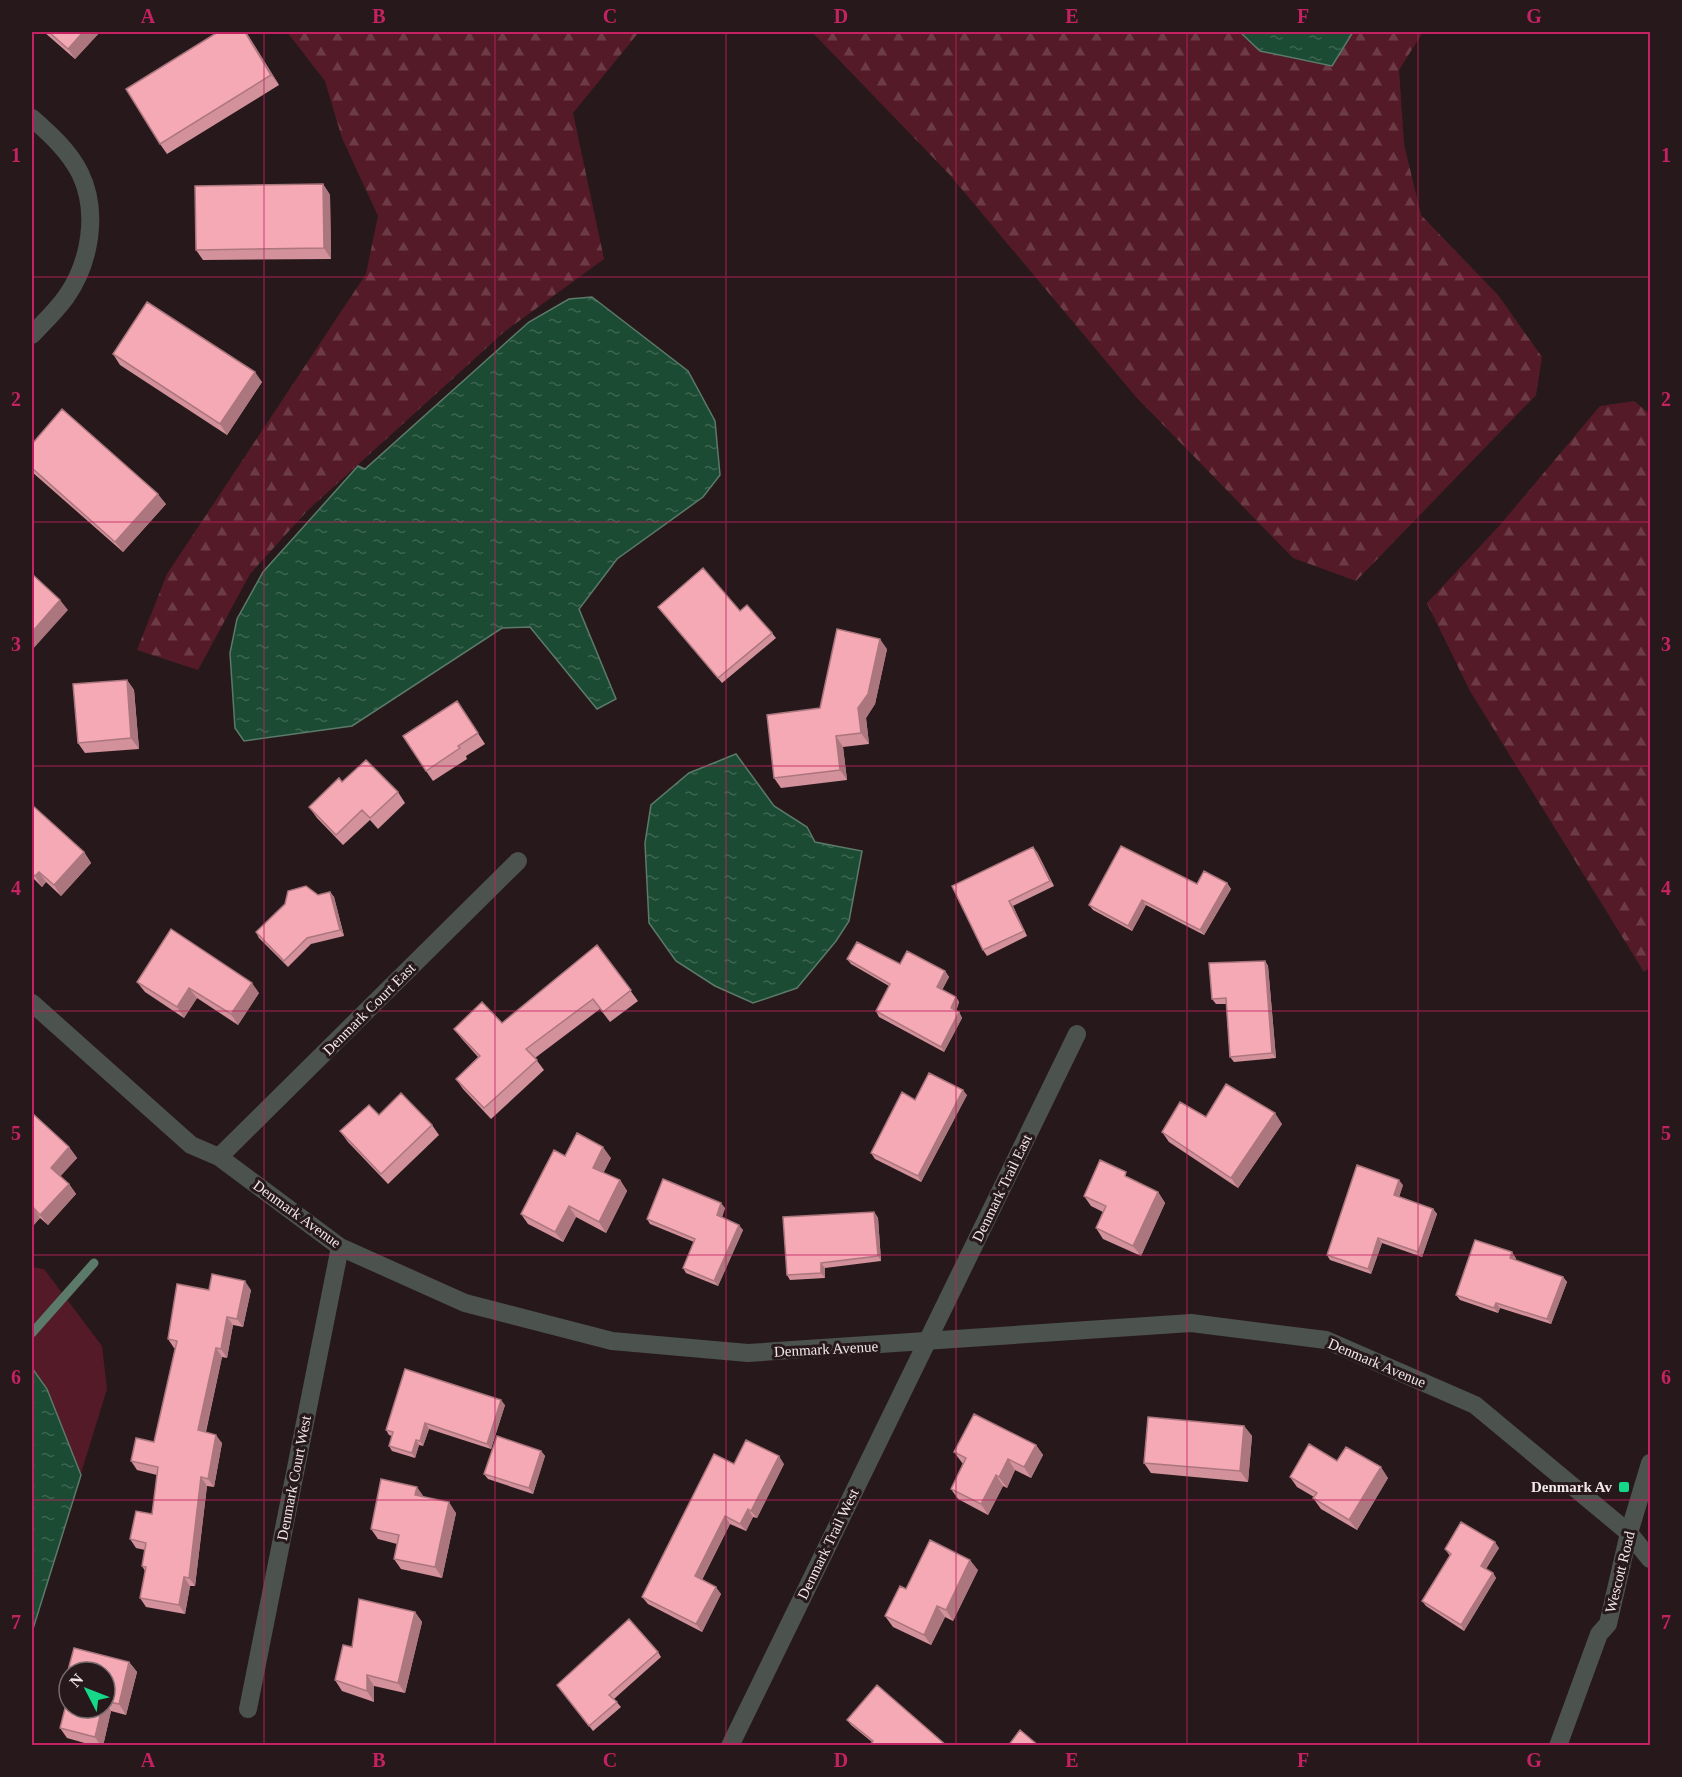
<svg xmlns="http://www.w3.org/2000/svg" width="1682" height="1777" font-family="'Times New Roman',serif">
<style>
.forest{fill:url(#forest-firs)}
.green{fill:#541a27}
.water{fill:url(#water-ripples);stroke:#5b7a69;stroke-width:1.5}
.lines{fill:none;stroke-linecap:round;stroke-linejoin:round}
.stream{stroke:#5b7a69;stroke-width:9}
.minor{stroke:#4c524e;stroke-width:18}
.wall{fill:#d3919b;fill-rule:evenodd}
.shaded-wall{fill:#ac767e}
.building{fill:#f5a9b4;stroke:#ac767e;stroke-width:1.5}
.grid{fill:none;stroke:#c42262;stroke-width:1.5;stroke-opacity:0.55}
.poi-dot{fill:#15d989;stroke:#27191b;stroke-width:2}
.labels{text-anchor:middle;stroke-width:6;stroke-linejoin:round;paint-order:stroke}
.street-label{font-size:15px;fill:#f1e7e8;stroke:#27191b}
.poi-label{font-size:15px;font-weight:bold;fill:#f1e7e8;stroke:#27191b;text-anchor:end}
.neatline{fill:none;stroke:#c42262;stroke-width:2}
.grid-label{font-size:20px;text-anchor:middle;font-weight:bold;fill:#c42262}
</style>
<defs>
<pattern id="forest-firs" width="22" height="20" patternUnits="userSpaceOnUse" patternTransform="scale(1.5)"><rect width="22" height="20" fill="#541a27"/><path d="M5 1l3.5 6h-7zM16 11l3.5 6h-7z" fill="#6d3b46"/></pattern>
<pattern id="water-ripples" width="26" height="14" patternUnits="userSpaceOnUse" patternTransform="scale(1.5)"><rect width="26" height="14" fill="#1b4b32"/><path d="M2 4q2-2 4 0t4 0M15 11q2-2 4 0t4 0" fill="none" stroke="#3d6550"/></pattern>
</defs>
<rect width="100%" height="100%" fill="#27191b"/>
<path class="forest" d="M 287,32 L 639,32 L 573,113 L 604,259 L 504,332 L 308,510 L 250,574 L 198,670 L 137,650 L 167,574 L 366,274 L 378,216 L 342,138 L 325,81 Z
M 812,32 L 1240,32 L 1261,51 L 1332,66 L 1353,32 L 1423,32 L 1399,70 L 1404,144 L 1421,215 L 1498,295 L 1542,357 L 1536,395 L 1356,581 L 1293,558 L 1136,397 L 949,174 Z
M 1634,401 L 1650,414 L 1650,967 L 1644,972 L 1470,691 L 1427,603 L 1500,525 L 1600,406 Z"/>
<path class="green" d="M 32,1267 L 44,1269 L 102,1346 L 107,1389 L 32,1632 Z"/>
<path class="water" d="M 1240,32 L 1353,32 L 1332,66 L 1260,51 Z
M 592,297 L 688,371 L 715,421 L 720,475 L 703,497 L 617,559 L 579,609 L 616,699 L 597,709 L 530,627 L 502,628 L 352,726 L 244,741 L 235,728 L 230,653 L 237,619 L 263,572 L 358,466 L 365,469 L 529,322 L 569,299 Z
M 736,754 L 774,806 L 807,827 L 815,842 L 862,851 L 849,921 L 836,941 L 797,988 L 753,1003 L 715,986 L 676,961 L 649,923 L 645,843 L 651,805 L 689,773 Z
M 32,1368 L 47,1389 L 81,1475 L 32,1632 Z"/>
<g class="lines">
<path class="stream" d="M 32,1333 L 94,1263"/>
<path class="minor" d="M 32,118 C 50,134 69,151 80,173 C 99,212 90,263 66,297 C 56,311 43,323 32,335
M 32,1003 L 191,1145 L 219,1157 L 340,1247 L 465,1303 L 612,1341 L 748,1353 L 1191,1323 L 1326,1340 L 1475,1405 L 1629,1533 L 1650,1559
M 219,1157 L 518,861
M 248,1709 L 340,1247
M 730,1746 L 1077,1034
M 1558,1746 L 1599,1634 L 1608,1624 L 1629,1533 L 1650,1463"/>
</g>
<path class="wall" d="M 44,32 L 100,32 L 75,59 Z
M 218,32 L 246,32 L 279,85 L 167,154 L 160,144 Z
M 323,184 L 330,195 L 331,259 L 203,260 L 196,250 Z
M 113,354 L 262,382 L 227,435 L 120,365 Z
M 32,444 L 166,504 L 123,552 L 32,472 Z
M 658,607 L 740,611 L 772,633 L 776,638 L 722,683 Z
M 887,649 L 875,704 L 866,718 L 869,744 L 843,747 L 847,780 L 781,788 L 774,778 L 820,708 Z
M 127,680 L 134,690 L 139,749 L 85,753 L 78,743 Z
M 457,701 L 485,744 L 466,756 L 467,759 L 433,781 L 426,771 Z
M 342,782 L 398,792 L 405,803 L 378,829 L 370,820 L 343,845 L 317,818 L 309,807 Z
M 32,805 L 84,852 L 91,863 L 61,896 L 46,882 L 42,887 L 32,877 Z
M 1037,852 L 1054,886 L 1013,906 L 1027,936 L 987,956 L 983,950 Z
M 1227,883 L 1231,889 L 1204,935 L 1146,905 L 1132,931 L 1093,910 L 1089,905 L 1197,884 Z
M 330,892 L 334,897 L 344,936 L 311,944 L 288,967 L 259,938 L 256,932 L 318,895 Z
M 597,945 L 638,1001 L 610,1022 L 600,1009 L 535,1058 L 544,1070 L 491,1119 L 463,1089 L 456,1079 L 478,1057 L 462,1039 L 454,1029 L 502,1023 Z
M 847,959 L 900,964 L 945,971 L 949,977 L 942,990 L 956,997 L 959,1002 L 956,1011 L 959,1012 L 962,1018 L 944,1052 L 879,1017 L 876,1011 L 889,986 L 851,964 Z
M 1265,961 L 1268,966 L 1276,1058 L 1234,1062 L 1230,1057 L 1226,1004 L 1216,1004 L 1212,999 Z
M 137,982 L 259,993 L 238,1025 L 197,998 L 184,1018 L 145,992 Z
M 967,1095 L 921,1182 L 875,1159 L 871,1153 L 915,1100 Z
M 32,1114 L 69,1147 L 77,1158 L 60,1176 L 69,1184 L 76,1194 L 48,1225 L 40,1218 L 32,1227 Z
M 379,1115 L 432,1125 L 439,1135 L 388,1184 L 348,1142 L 340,1131 Z
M 1206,1117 L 1282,1124 L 1238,1188 L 1169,1142 L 1162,1132 Z
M 565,1156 L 611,1158 L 603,1173 L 620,1180 L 627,1191 L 606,1233 L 576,1217 L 563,1242 L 528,1224 L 521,1214 Z
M 1131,1179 L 1158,1192 L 1165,1203 L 1141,1256 L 1103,1239 L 1096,1228 L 1103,1212 L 1091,1206 L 1084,1196 Z
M 1403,1185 L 1399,1197 L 1433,1209 L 1437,1214 L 1422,1257 L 1382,1243 L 1371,1274 L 1330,1260 L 1327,1255 Z
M 725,1208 L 722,1217 L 743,1230 L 718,1286 L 686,1273 L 683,1268 L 694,1242 L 650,1224 L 647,1219 Z
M 874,1212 L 878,1218 L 881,1261 L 825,1268 L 825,1278 L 790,1280 L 787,1275 Z
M 1516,1258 L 1515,1260 L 1563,1277 L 1567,1282 L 1551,1324 L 1500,1308 L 1498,1313 L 1460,1300 L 1456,1295 Z
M 209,1290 L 251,1290 L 243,1327 L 233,1325 L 227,1358 L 222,1357 L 206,1432 L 222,1443 L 214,1487 L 207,1486 L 195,1586 L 190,1586 L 185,1614 L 146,1607 L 140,1598 L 145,1571 L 142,1566 L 145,1550 L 136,1548 L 130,1539 L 152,1514 L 157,1475 L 137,1470 L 131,1461 L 154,1442 L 175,1348 L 174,1348 L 168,1339 Z
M 505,1405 L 491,1449 L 429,1429 L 423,1446 L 419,1445 L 415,1458 L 392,1451 L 389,1446 L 392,1436 L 389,1435 L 386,1430 Z
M 1244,1426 L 1252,1436 L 1248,1482 L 1151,1473 L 1144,1463 Z
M 1036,1445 L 1043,1455 L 1031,1478 L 1015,1470 L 1007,1488 L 1003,1486 L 988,1515 L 958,1499 L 951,1489 L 963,1464 L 954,1452 Z
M 541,1451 L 545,1456 L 533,1494 L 488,1479 L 484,1474 Z
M 1337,1461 L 1388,1478 L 1357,1530 L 1321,1509 L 1313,1498 L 1314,1497 L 1297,1487 L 1290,1477 Z
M 734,1464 L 784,1464 L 757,1518 L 753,1517 L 746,1531 L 730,1524 L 702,1580 L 721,1594 L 702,1632 L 648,1604 L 642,1597 Z
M 424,1497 L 456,1513 L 442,1578 L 401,1569 L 394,1559 L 397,1544 L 378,1539 L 371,1529 Z
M 1499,1548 L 1486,1569 L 1493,1573 L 1496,1578 L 1464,1631 L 1426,1606 L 1422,1601 L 1450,1556 L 1445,1549 Z
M 978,1570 L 953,1621 L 945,1617 L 931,1645 L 893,1627 L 885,1616 L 906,1589 Z
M 415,1612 L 422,1622 L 405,1693 L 374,1686 L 374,1702 L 342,1691 L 335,1680 L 352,1647 Z
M 74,1648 L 129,1662 L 137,1672 L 126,1715 L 111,1711 L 103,1746 L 95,1746 L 67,1738 L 60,1728 L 68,1696 L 63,1689 ZM 69,1672 L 105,1672 L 105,1708 L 69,1708 Z
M 658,1652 L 661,1657 L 614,1699 L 621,1707 L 593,1731 L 561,1690 Z
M 847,1720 L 947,1746 L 872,1742 L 851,1725 Z"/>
<path class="shaded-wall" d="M 83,32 L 100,32 L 75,59 L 68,49 Z
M 245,32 L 246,32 L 279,85 L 271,75 Z
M 323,184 L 330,195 L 331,259 L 324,248 Z
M 255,372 L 262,382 L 227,435 L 220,424 Z
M 158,494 L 166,504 L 123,552 L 115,542 Z
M 60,600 L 68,610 L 32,650 L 32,632 Z
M 880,639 L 887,649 L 875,704 L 866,718 L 869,744 L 861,733 L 858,708 Z
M 127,680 L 134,690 L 139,749 L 131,738 Z
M 836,736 L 843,747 L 847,780 L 840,770 Z
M 1033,847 L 1037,852 L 1054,886 L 1050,881 Z
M 84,852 L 91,863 L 61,896 L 54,885 Z
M 39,872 L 46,882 L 42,887 L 35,876 Z
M 1227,883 L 1231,889 L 1204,935 L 1200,930 Z
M 330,892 L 334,897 L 344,936 L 340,930 Z
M 1142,900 L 1146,905 L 1132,931 L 1128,926 Z
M 1009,901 L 1013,906 L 1027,936 L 1024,931 Z
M 1265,961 L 1268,966 L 1276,1058 L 1272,1053 Z
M 945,971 L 949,977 L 941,992 L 937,987 Z
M 252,983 L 259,993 L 238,1025 L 231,1014 Z
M 189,988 L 197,998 L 184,1018 L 177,1007 Z
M 956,997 L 959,1002 L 955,1014 L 951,1008 Z
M 959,1012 L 962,1018 L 944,1052 L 941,1047 Z
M 963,1090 L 967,1095 L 921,1182 L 918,1176 Z
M 1275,1113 L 1282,1124 L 1238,1188 L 1231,1178 Z
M 69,1147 L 77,1158 L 59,1178 L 51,1168 Z
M 603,1147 L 611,1158 L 601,1178 L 593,1168 Z
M 620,1180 L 627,1191 L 606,1233 L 599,1222 Z
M 1399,1180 L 1403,1185 L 1398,1200 L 1394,1195 Z
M 69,1184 L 76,1194 L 48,1225 L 40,1215 Z
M 1158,1192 L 1165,1203 L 1141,1256 L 1133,1246 Z
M 721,1203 L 725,1208 L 721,1220 L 717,1215 Z
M 569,1206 L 576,1217 L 563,1242 L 555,1232 Z
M 33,1207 L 40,1218 L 32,1227 L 32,1209 Z
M 1433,1209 L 1437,1214 L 1422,1257 L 1418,1252 Z
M 874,1212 L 878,1218 L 881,1261 L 878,1256 Z
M 739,1225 L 743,1230 L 718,1286 L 714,1281 Z
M 1378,1238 L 1382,1243 L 1371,1274 L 1368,1269 Z
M 1512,1252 L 1516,1258 L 1514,1264 L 1510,1258 Z
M 821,1263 L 825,1268 L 825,1278 L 821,1273 Z
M 1563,1277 L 1567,1282 L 1551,1324 L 1547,1319 Z
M 245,1281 L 251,1290 L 243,1327 L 237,1319 Z
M 1496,1303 L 1500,1308 L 1498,1313 L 1494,1308 Z
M 227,1317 L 233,1325 L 227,1358 L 221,1349 Z
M 216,1348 L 222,1357 L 204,1439 L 198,1430 Z
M 501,1400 L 505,1405 L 491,1449 L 487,1444 Z
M 425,1423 L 429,1429 L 423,1446 L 420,1441 Z
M 1244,1426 L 1252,1436 L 1248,1482 L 1240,1471 Z
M 216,1435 L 222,1443 L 214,1487 L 208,1479 Z
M 416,1440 L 419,1445 L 415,1458 L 412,1453 Z
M 1036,1445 L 1043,1455 L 1031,1478 L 1024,1467 Z
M 541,1451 L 545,1456 L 533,1494 L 529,1488 Z
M 779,1456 L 784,1464 L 757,1518 L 751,1511 Z
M 1008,1459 L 1015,1470 L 1007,1488 L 999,1477 Z
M 1381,1467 L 1388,1478 L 1357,1530 L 1349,1520 Z
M 996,1475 L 1003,1486 L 988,1515 L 981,1504 Z
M 201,1477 L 207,1486 L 195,1586 L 189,1578 Z
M 417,1487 L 424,1497 L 415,1495 Z
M 449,1502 L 456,1513 L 442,1578 L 435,1567 Z
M 748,1509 L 753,1517 L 746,1531 L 740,1524 Z
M 725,1516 L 730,1524 L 700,1583 L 695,1576 Z
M 1495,1542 L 1499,1548 L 1484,1571 L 1481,1566 Z
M 970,1560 L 978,1570 L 953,1621 L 946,1610 Z
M 1493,1573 L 1496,1578 L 1464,1631 L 1461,1625 Z
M 184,1577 L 190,1586 L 185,1614 L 179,1605 Z
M 716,1587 L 721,1594 L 702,1632 L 696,1624 Z
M 937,1606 L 945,1617 L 931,1645 L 924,1635 Z
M 415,1612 L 422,1622 L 405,1693 L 398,1683 Z
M 129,1662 L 137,1672 L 126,1715 L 119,1704 Z
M 367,1675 L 374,1686 L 374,1702 L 367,1691 Z
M 105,1702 L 111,1711 L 103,1746 L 101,1746 L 95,1737 L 102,1708 L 105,1708 Z"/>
<path class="building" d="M 49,32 L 83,32 L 68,49 Z
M 218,32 L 245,32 L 271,75 L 160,144 L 126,89 Z
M 323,184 L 324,248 L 196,250 L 195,186 Z
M 147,302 L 255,372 L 220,424 L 113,354 Z
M 62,409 L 158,494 L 115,542 L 32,468 L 32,444 Z
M 703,568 L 740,611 L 747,605 L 772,633 L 718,678 L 658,607 Z
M 32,574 L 60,600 L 32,632 Z
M 837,629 L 880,639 L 868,694 L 858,708 L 861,733 L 836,736 L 840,770 L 774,778 L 767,715 L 820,708 Z
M 127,680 L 131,738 L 78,743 L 73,684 Z
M 457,701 L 478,733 L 458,746 L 460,748 L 426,771 L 403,736 Z
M 366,760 L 398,792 L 370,818 L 362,810 L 336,835 L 309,807 L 339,778 L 342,782 Z
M 32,805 L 84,852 L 54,885 L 39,872 L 35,876 L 32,873 Z
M 1121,846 L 1197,884 L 1204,871 L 1227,883 L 1200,930 L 1142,900 L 1128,926 L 1089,905 Z
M 1033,847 L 1050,881 L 1009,901 L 1024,931 L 983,950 L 952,886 Z
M 306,886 L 318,895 L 330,892 L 340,930 L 307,938 L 284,961 L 256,932 L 285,904 L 288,891 Z
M 171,929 L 252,983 L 231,1014 L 189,988 L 177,1007 L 137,982 Z
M 857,942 L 900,964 L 907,951 L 945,971 L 937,987 L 956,997 L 951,1008 L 959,1012 L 941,1047 L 876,1011 L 890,984 L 847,959 Z
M 597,945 L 631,990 L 603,1012 L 593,999 L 526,1049 L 537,1060 L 484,1108 L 456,1079 L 480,1056 L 454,1029 L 482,1002 L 502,1023 Z
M 1265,961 L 1272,1053 L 1230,1057 L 1226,998 L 1212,999 L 1209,963 Z
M 929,1073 L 963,1090 L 918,1176 L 871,1153 L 902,1092 L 915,1100 Z
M 1226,1084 L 1275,1113 L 1231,1178 L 1162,1132 L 1180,1102 L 1206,1117 Z
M 401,1093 L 432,1125 L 381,1174 L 340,1131 L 369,1105 L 379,1115 Z
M 32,1113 L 69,1147 L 51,1168 L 69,1184 L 40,1215 L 33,1207 L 32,1209 Z
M 577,1133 L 603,1147 L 593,1168 L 620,1180 L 599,1222 L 569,1206 L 555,1232 L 521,1214 L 554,1150 L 565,1156 Z
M 1100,1160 L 1126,1172 L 1125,1176 L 1158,1192 L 1133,1246 L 1096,1228 L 1106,1206 L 1084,1196 Z
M 1357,1165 L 1399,1180 L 1394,1195 L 1433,1209 L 1418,1252 L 1378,1238 L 1368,1269 L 1327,1255 Z
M 663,1179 L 721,1203 L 717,1215 L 739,1225 L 714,1281 L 683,1268 L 695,1239 L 647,1219 Z
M 874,1212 L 878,1256 L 821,1263 L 821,1273 L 787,1275 L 783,1217 Z
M 1475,1240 L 1512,1252 L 1510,1258 L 1563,1277 L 1547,1319 L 1496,1303 L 1494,1308 L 1456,1295 Z
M 212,1274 L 245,1281 L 237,1319 L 227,1317 L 221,1349 L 216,1348 L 198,1430 L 216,1435 L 208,1479 L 201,1477 L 189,1578 L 184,1577 L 179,1605 L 140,1598 L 146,1567 L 142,1566 L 146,1543 L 130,1539 L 136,1511 L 152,1514 L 158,1467 L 131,1461 L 136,1438 L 154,1442 L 177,1341 L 168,1339 L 177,1284 L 209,1290 Z
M 405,1369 L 501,1400 L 487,1444 L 425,1423 L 420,1441 L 416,1440 L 412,1453 L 389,1446 L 393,1432 L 386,1430 Z
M 974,1414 L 1036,1445 L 1024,1467 L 1008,1459 L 999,1477 L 996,1475 L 981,1504 L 951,1489 L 966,1458 L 954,1452 Z
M 1148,1417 L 1244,1426 L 1240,1471 L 1144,1463 Z
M 497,1436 L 541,1451 L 529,1488 L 484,1474 Z
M 746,1440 L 779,1456 L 751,1511 L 748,1509 L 740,1524 L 725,1516 L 695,1576 L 716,1587 L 696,1624 L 642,1597 L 714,1454 L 734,1464 Z
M 1309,1444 L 1337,1461 L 1346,1447 L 1381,1467 L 1349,1520 L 1313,1498 L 1317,1493 L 1290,1477 Z
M 381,1479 L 417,1487 L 415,1495 L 449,1502 L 435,1567 L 394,1559 L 399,1535 L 371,1529 Z
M 1461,1522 L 1495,1542 L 1481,1566 L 1493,1573 L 1461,1625 L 1422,1601 L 1451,1554 L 1445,1549 Z
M 930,1540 L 970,1560 L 946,1610 L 937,1606 L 924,1635 L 885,1616 L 900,1586 L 906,1589 Z
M 359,1599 L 415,1612 L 398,1683 L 367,1675 L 367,1691 L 335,1680 L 343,1645 L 352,1647 Z
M 629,1619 L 658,1652 L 609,1695 L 617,1702 L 589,1726 L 557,1685 Z
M 74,1648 L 129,1662 L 119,1704 L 105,1701 L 105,1672 L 69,1672 L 69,1690 L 63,1689 Z
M 877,1685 L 947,1746 L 870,1746 L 873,1741 L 847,1720 Z
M 69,1693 L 69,1708 L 102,1708 L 95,1737 L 60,1728 Z
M 1020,1730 L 1039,1746 L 1008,1746 Z"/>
<path class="grid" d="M 264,32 L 264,1746M 495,32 L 495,1746M 726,32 L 726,1746M 956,32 L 956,1746M 1187,32 L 1187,1746M 1418,32 L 1418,1746M 32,277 L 1650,277M 32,522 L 1650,522M 32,766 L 1650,766M 32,1011 L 1650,1011M 32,1255 L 1650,1255M 32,1500 L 1650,1500"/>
<rect class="poi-dot" x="1618" y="1481" width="12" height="12" rx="3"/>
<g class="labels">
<g class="street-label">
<text transform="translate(369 1009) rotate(-45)" y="5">Denmark Court East</text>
<text transform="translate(1002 1188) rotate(-64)" y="5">Denmark Trail East</text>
<text transform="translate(297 1214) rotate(36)" y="5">Denmark Avenue</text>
<text transform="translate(826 1349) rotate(-3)" y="5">Denmark Avenue</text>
<text transform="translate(1377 1363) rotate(23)" y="5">Denmark Avenue</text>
<text transform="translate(294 1478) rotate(-79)" y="5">Denmark Court West</text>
<text transform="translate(828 1544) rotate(-64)" y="5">Denmark Trail West</text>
<text transform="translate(1620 1572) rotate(-76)" y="5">Wescott Road</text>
</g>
<g class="poi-label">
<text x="1612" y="1492">Denmark Av</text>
</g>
</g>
<rect width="1682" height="1777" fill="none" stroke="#27191b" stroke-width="66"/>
<g transform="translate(87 1690) rotate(312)"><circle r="28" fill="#27191b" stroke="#786b6d" stroke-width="1.5"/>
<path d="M0-4.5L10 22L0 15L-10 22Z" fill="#15d989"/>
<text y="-9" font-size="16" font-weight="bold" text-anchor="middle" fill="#f1e7e8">N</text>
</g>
<rect x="33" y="33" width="1616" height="1711" class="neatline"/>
<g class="grid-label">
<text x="148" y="23">A</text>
<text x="379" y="23">B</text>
<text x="610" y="23">C</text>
<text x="841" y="23">D</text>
<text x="1072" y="23">E</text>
<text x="1303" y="23">F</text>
<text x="1534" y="23">G</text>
<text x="16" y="162">1</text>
<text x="1666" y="162">1</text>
<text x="16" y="406">2</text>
<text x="1666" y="406">2</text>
<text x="16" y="651">3</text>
<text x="1666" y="651">3</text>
<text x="16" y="895">4</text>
<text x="1666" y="895">4</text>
<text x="16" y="1140">5</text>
<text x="1666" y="1140">5</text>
<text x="16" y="1384">6</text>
<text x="1666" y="1384">6</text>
<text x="16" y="1629">7</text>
<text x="1666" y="1629">7</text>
<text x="148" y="1767">A</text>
<text x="379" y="1767">B</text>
<text x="610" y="1767">C</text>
<text x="841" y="1767">D</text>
<text x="1072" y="1767">E</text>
<text x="1303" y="1767">F</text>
<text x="1534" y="1767">G</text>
</g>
</svg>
